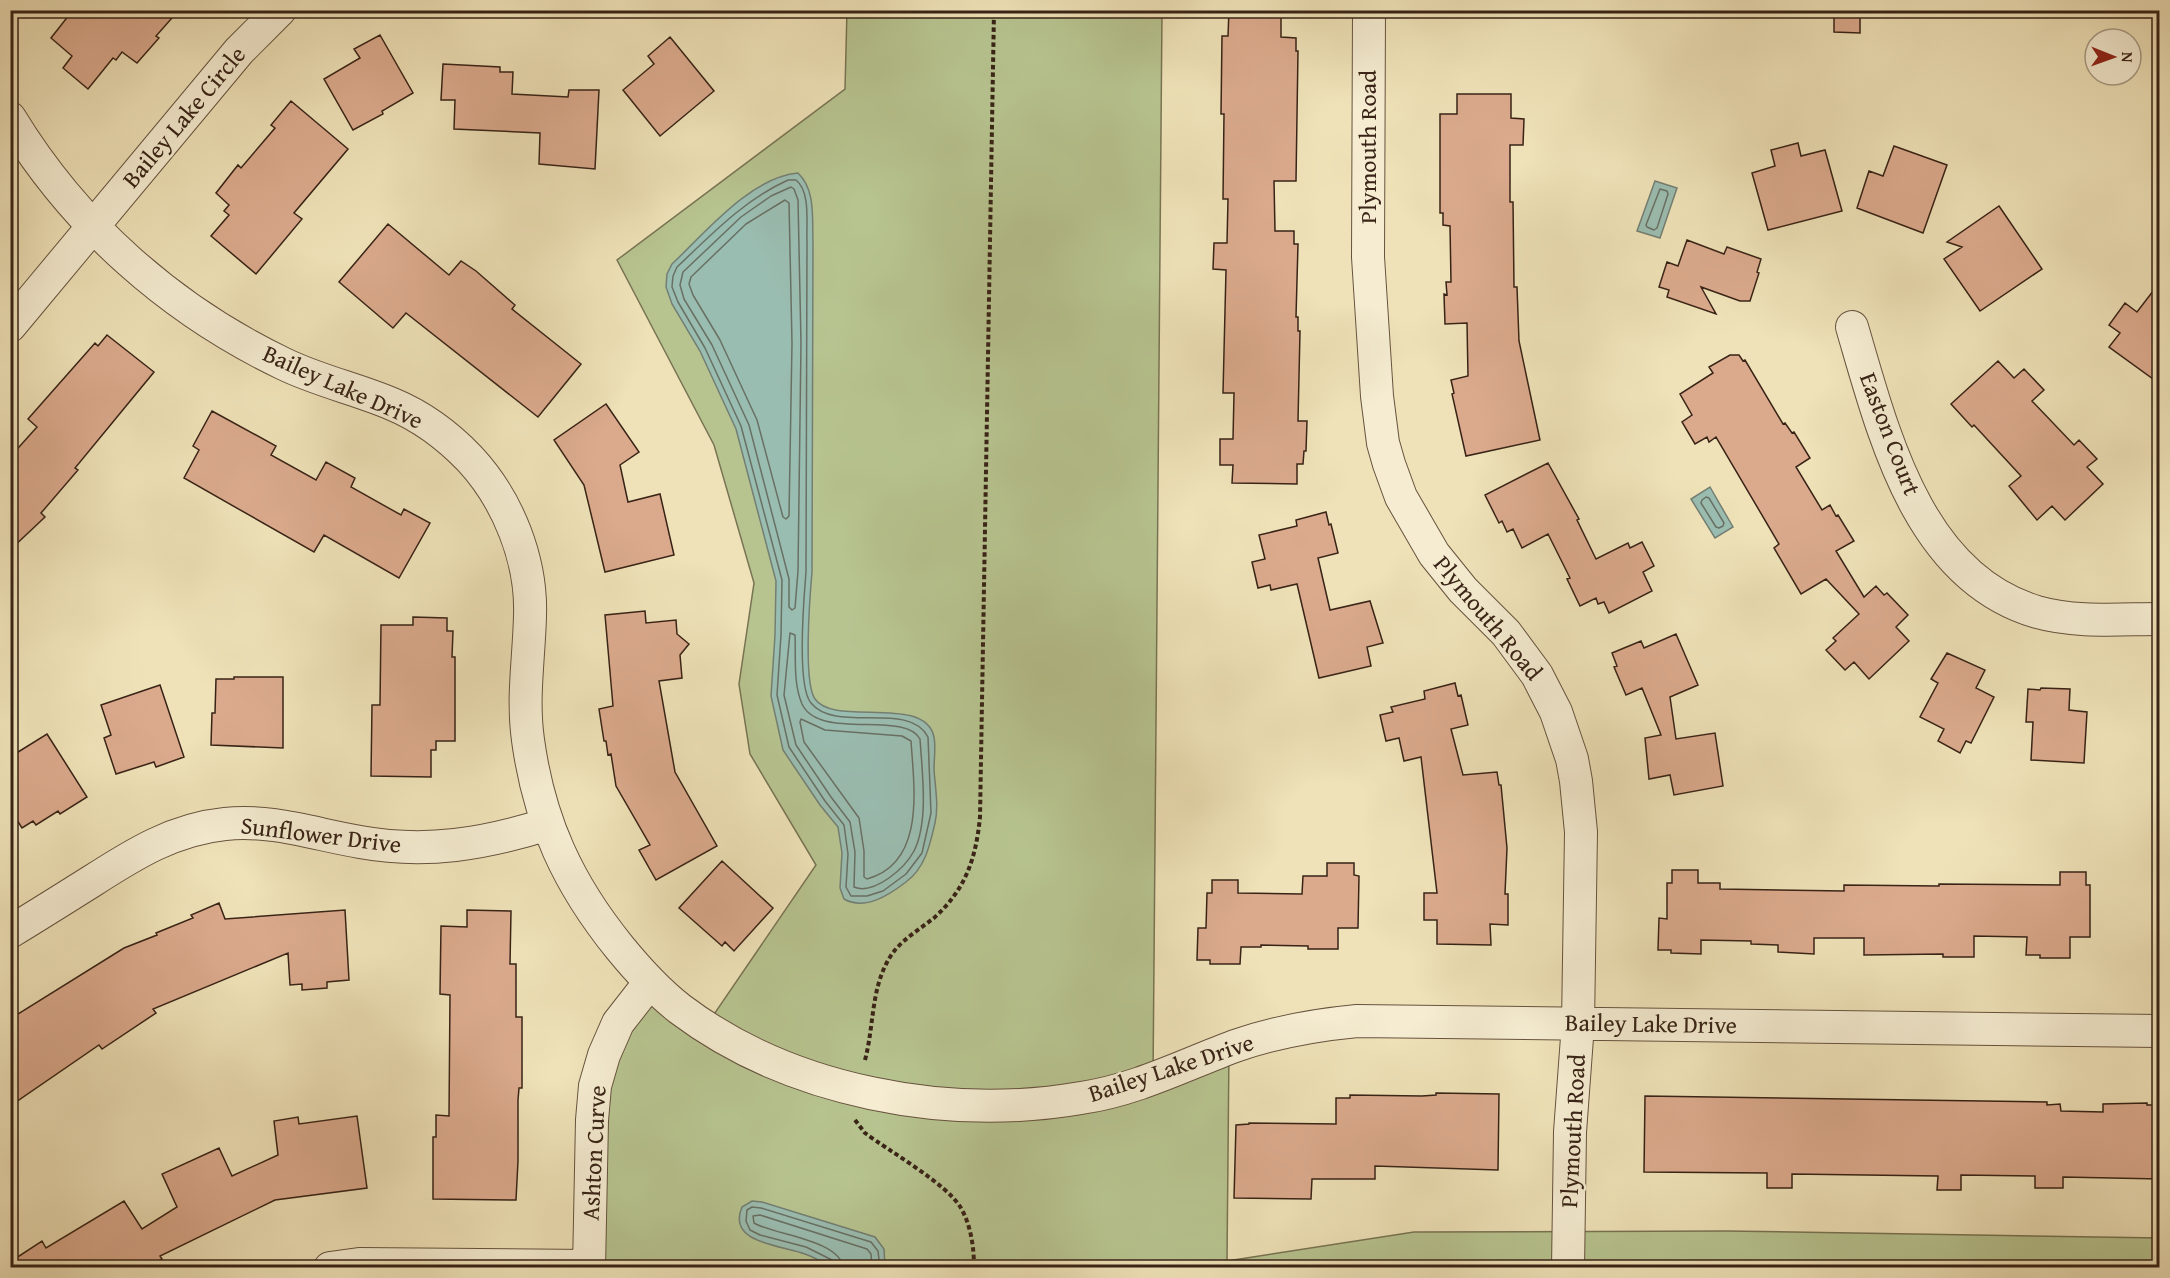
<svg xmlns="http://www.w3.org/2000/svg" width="2170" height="1278" font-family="'Gentium Book Plus',serif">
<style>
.green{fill:#b7c490;stroke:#787453;stroke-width:1.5}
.water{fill:#9abdb1;stroke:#737f73;stroke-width:1.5}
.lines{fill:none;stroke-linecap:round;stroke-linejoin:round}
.shore{stroke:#697064;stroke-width:1.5}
.building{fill:#dbaa8d;stroke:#382316;stroke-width:1.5}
.minor-casing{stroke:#66533e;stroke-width:34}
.path{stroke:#382316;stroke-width:4;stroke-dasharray:4.5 3;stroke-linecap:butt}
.minor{stroke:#f5ecd1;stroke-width:32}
.labels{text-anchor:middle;stroke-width:5;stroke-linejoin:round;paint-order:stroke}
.street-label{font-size:24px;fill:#382316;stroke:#f5ecd1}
</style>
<rect width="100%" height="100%" fill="#efe2b8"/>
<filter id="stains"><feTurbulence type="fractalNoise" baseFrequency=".00333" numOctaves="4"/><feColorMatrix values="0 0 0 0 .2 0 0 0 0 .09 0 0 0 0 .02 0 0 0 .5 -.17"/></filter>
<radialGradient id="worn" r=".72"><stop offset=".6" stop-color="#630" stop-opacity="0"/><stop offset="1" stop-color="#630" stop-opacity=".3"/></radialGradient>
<path class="green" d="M 847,10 L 1162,11 L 1153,1079 L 1229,1049 L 1227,1261 L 1414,1232 L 1727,1231 L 2160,1238 L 2159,1268 L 589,1268 L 592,1120 L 650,982 L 706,1026 L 816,865 L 750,754 L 739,684 L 754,583 L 714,445 L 617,260 L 845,89 Z"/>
<path class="water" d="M 798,173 C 816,190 812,219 813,242 L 812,572 C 810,595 803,682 815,699 C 834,727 925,694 934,737 C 936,747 934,758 934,769 C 935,787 939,805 935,823 C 930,845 925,868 906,882 C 889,895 865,911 844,899 L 840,888 L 842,853 L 838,827 L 820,805 L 783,750 L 771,696 L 775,635 L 776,581 L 736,429 L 700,351 L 672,304 L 666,287 L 667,274 L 672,264 C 705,233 751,177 798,173 Z
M 1655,181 L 1677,188 L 1660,238 L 1637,231 Z
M 1710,487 L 1733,527 L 1715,538 L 1691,499 Z
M 752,1201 L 762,1202 L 875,1237 L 884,1249 L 885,1267 C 871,1268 848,1271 835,1267 C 825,1265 815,1257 805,1254 C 783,1245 726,1244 742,1207 Z"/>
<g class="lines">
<path class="shore" d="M 788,180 L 796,180 C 811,192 806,224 807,242 L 806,572 C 804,597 796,685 811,703 C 836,734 909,700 928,737 L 931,813 L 922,853 L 906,874 L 883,891 L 867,896 L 851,896 L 846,887 L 848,854 L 844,825 L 825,801 L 789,747 L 777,695 L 781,635 L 782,580 L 741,426 L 705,348 L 678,302 L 672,287 L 673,276 L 677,267 C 712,234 744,200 788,180 Z
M 791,187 L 794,189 L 798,200 L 801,343 L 798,571 L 795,608 L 792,610 L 789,607 L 789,579 L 749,425 L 712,345 L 684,299 L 680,285 L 683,272 L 741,217 L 771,196 Z
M 1660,189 L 1667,191 L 1668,194 L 1657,228 L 1654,230 L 1647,227 L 1646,225 Z
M 785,200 L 789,203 L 792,343 L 789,516 L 786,519 L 783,517 L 757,420 L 720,340 L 693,295 L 689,284 L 691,277 L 746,224 Z
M 1706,497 L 1709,498 L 1724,523 L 1723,526 L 1719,528 L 1716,527 L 1701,503 L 1702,500 Z
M 790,633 L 795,635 C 796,658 793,683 802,704 C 819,741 904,710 920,739 C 922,771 929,822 914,851 C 908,862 899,871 889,878 C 879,885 866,892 854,887 L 855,852 L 850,822 L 831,797 L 796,745 L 784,695 Z
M 801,719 L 825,730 L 902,736 L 911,741 C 914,787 926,863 867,879 L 864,877 L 864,851 L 859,818 L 804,742 L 800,722 Z
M 835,1268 L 832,1260 L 806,1247 L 760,1235 L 750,1230 L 746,1221 L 747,1210 L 752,1207 L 761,1208 L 871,1242 L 878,1251 L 880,1268
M 843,1268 C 841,1240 774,1235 754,1223 L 753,1216 L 760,1215 L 867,1249 L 871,1254 L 872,1268"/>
</g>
<path class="building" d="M 73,10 L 179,10 L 156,36 L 159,38 L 137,63 L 122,52 L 116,60 L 113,58 L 88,89 L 63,68 L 72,56 L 51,38 Z
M 1229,10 L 1281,10 L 1281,37 L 1296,38 L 1296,51 L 1298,51 L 1296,181 L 1274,181 L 1275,231 L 1294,231 L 1294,244 L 1298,244 L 1296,317 L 1298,317 L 1298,331 L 1300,331 L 1298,421 L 1307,421 L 1306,451 L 1304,451 L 1303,464 L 1297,464 L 1297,484 L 1232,483 L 1233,465 L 1220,465 L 1220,439 L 1233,439 L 1234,393 L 1223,393 L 1226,270 L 1213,269 L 1214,243 L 1227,243 L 1228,199 L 1223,199 L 1224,114 L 1221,114 L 1222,36 L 1228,36 Z
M 1834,10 L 1860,10 L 1860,33 L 1834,32 Z
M 380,35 L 413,93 L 382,111 L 383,114 L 353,130 L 324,79 L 360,58 L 354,49 Z
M 670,37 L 714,91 L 660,136 L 623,90 L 654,64 L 648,56 Z
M 443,64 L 500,67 L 500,72 L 513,72 L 512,94 L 568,97 L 569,90 L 599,90 L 595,169 L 539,164 L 540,133 L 454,129 L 455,100 L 441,100 Z
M 1457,94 L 1511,94 L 1511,118 L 1524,119 L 1523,145 L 1510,145 L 1510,202 L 1513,202 L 1514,287 L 1517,287 L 1519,341 L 1540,440 L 1466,456 L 1452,394 L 1454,393 L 1451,380 L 1468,376 L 1467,323 L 1445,324 L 1444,294 L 1447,295 L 1446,282 L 1451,282 L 1450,226 L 1443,225 L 1443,213 L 1440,213 L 1440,114 L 1457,114 Z
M 291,101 L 348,149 L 294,213 L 302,219 L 256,274 L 211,236 L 229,215 L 224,211 L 229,205 L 216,193 L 238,165 L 241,168 L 275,128 L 271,125 Z
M 1798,143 L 1801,156 L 1825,150 L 1842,211 L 1768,230 L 1752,173 L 1775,166 L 1771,150 Z
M 1894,146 L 1947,165 L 1923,233 L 1857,208 L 1869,171 L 1883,176 Z
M 1999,206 L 2042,269 L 1980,311 L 1944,259 L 1962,247 L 1947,242 Z
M 388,224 L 449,275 L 461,261 L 476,271 L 515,305 L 512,309 L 581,364 L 538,417 L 406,313 L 393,328 L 339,282 Z
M 1687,240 L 1724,254 L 1727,247 L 1761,259 L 1757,272 L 1759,273 L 1750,301 L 1740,301 L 1701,287 L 1716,314 L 1667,297 L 1669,290 L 1659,287 L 1667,262 L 1678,266 Z
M 2160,282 L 2160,384 L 2109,347 L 2120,333 L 2109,325 L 2125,303 L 2137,312 Z
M 107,335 L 154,372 L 75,468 L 78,470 L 41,513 L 45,517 L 10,550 L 10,457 L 37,427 L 28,419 L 95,343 L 98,346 Z
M 1730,355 L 1739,355 L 1743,361 L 1745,360 L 1783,424 L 1785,423 L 1792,433 L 1794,432 L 1810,458 L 1796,467 L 1822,510 L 1830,505 L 1836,516 L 1838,515 L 1854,541 L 1836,551 L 1864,597 L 1876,586 L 1884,595 L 1887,593 L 1908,615 L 1896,627 L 1909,641 L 1869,679 L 1854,662 L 1845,670 L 1826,650 L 1836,641 L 1833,638 L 1859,614 L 1826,579 L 1801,594 L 1774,548 L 1779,544 L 1716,437 L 1709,442 L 1707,437 L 1695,444 L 1682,422 L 1692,415 L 1680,394 L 1713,373 L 1709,367 Z
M 1998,361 L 2014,378 L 2024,369 L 2044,390 L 2032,401 L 2074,445 L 2079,440 L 2097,459 L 2087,467 L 2103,484 L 2065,520 L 2052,506 L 2037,520 L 2009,486 L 2021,476 L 1974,425 L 1972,427 L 1951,404 Z
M 606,404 L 639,452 L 620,465 L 628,502 L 660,494 L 674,555 L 605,572 L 584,485 L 554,440 Z
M 212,411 L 276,446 L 271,455 L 316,480 L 326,462 L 355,478 L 351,487 L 401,515 L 404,509 L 430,523 L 399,578 L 324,535 L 314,552 L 184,478 L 199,450 L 193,446 Z
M 1548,463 L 1579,519 L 1577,520 L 1596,559 L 1628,543 L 1630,548 L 1642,542 L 1654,566 L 1643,572 L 1652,591 L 1609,613 L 1604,602 L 1598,604 L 1596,598 L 1580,606 L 1567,579 L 1570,578 L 1548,534 L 1522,548 L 1513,529 L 1507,532 L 1502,521 L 1499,523 L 1485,495 Z
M 1326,512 L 1329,525 L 1331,524 L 1338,553 L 1318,558 L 1330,610 L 1370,601 L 1383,643 L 1367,647 L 1371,666 L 1319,678 L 1297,584 L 1271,590 L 1270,585 L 1258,588 L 1252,562 L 1265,559 L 1259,535 L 1297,526 L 1296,520 Z
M 645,611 L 646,623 L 676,620 L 677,634 L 689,644 L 680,655 L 682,678 L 659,681 L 675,772 L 717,846 L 656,880 L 639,850 L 650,845 L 616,786 L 611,754 L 608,755 L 606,741 L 604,741 L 599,709 L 613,706 L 605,615 Z
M 413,617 L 447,618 L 447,631 L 453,631 L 452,657 L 455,657 L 455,741 L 436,741 L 436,750 L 431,750 L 431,777 L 371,776 L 372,705 L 380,705 L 381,625 L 413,625 Z
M 1676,634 L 1698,685 L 1670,697 L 1676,739 L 1715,733 L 1723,786 L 1674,795 L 1670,775 L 1649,779 L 1645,738 L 1661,735 L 1642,688 L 1626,695 L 1614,667 L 1617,666 L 1612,653 L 1641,641 L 1644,648 Z
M 1947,653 L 1985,670 L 1976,688 L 1994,697 L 1971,743 L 1966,741 L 1960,753 L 1938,741 L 1944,729 L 1920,717 L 1938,683 L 1931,679 Z
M 234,677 L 283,677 L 283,748 L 211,745 L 212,713 L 215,713 L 216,679 L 234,679 Z
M 1455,683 L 1458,696 L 1461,695 L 1468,725 L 1451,729 L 1463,775 L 1497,772 L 1499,785 L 1501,785 L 1507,848 L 1505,894 L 1508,894 L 1508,925 L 1490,924 L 1491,945 L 1437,944 L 1437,920 L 1424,920 L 1424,893 L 1437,893 L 1421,757 L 1404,761 L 1399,738 L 1386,741 L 1380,715 L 1393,712 L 1391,707 L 1425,699 L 1424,691 Z
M 160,685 L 184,757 L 156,767 L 154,762 L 116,774 L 104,738 L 111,735 L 101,705 Z
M 2041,688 L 2070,689 L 2069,710 L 2087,712 L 2084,763 L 2031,760 L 2033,722 L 2026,722 L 2028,689 L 2040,690 Z
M 47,734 L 87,797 L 60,814 L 58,811 L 36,825 L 33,821 L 22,828 L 10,809 L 10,757 Z
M 722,861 L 773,908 L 734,951 L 725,942 L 722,946 L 679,908 Z
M 1327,863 L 1354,863 L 1354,875 L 1359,876 L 1358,928 L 1338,928 L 1338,949 L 1308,949 L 1308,946 L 1261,945 L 1261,947 L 1241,947 L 1240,964 L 1210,964 L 1210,960 L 1197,960 L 1198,928 L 1206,928 L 1207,893 L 1212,893 L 1212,880 L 1238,880 L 1238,893 L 1302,894 L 1303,876 L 1327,876 Z
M 1672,870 L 1698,870 L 1698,883 L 1720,883 L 1720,889 L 1844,891 L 1844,885 L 1939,886 L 1939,884 L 2060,885 L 2060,872 L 2086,872 L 2086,885 L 2090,885 L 2090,937 L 2070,937 L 2070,958 L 2040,958 L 2040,955 L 2026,955 L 2027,937 L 1974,936 L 1974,957 L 1943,957 L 1943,954 L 1864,955 L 1864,938 L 1814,938 L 1814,954 L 1778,952 L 1778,945 L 1751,944 L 1751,941 L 1701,940 L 1701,954 L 1671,953 L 1671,950 L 1658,950 L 1659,918 L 1667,919 L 1667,883 L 1672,883 Z
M 219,903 L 225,919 L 345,910 L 349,980 L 327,982 L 327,988 L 302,990 L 302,984 L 290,985 L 288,953 L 153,1009 L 156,1013 L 102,1049 L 99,1045 L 10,1106 L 10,1019 L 124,948 L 157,935 L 156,933 L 193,918 L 191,915 Z
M 467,910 L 511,911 L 510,964 L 516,964 L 516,1017 L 522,1017 L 522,1088 L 519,1088 L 518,1100 L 518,1161 L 516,1200 L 433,1199 L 433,1137 L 436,1137 L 436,1115 L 449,1116 L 450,995 L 440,994 L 441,926 L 467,927 Z
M 1436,1093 L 1499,1094 L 1498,1170 L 1375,1166 L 1375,1179 L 1312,1179 L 1311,1199 L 1234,1198 L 1236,1125 L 1249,1124 L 1249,1123 L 1336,1124 L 1336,1098 L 1350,1098 L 1350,1095 L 1422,1096 L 1436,1095 Z
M 1645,1096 L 2047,1102 L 2047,1105 L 2060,1104 L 2061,1111 L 2103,1112 L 2103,1104 L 2147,1103 L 2147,1105 L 2160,1105 L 2160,1179 L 2063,1177 L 2063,1188 L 2035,1188 L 2035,1176 L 1961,1175 L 1961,1190 L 1937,1190 L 1938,1176 L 1792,1174 L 1792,1188 L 1767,1188 L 1767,1173 L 1644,1172 Z
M 357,1116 L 367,1188 L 275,1200 L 160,1256 L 162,1259 L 148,1268 L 10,1268 L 10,1262 L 42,1241 L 46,1248 L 124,1201 L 142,1229 L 177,1207 L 162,1174 L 219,1148 L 232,1176 L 278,1155 L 274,1121 L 298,1117 L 299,1124 Z"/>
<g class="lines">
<defs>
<path id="minor" d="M 1369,10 L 1368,257 L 1377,396 L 1383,443 L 1389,464 L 1401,497 L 1434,554 L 1463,590 L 1506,633 L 1537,675 L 1556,712 L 1572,759 L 1576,781 L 1581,832 L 1578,1024 L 1570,1132 L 1568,1268
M 10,118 C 75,225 171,310 284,364 C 319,381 357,389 392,404 C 421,416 448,436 470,459 C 508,500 532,560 530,616 C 529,658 522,698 528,740 C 539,821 568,884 620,948 C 638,970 657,991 680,1009 C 790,1092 947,1121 1081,1098 C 1136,1090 1184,1065 1235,1046 C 1275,1032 1315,1025 1357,1021 L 2160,1031
M 10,326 L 239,51 L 280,10
M 1852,327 C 1883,432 1917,577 2037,612 C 2076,623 2119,619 2160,619
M 10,932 C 38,915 65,898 92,881 C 134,854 174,829 225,824 C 271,819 314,834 360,842 C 426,854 485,844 548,824
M 330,1268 L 359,1264 L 589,1266
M 589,1268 L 592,1120 L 595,1086 L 604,1055 L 618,1023 L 650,982"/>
</defs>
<use href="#minor" class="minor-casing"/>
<path class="path" d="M 865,1060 C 875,1023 870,982 895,950 C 905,938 921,928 934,918 C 966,889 976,858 980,817 L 994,10
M 855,1120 L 865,1133 C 889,1151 947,1184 961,1208 C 971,1226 974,1247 974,1268"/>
<use href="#minor" class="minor"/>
</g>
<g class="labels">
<g class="street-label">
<text transform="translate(184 117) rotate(-50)" y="8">Bailey Lake Circle</text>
<text transform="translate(1368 147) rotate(-90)" y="8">Plymouth Road</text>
<text transform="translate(343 387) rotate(24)" y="8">Bailey Lake Drive</text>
<text transform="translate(1890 434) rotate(69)" y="8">Easton Court</text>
<text transform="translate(1488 618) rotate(50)" y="8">Plymouth Road</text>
<text transform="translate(321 835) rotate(7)" y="8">Sunflower Drive</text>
<text transform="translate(1651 1024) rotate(1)" y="8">Bailey Lake Drive</text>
<text transform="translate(1171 1068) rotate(-18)" y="8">Bailey Lake Drive</text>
<text transform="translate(1573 1131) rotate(-87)" y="8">Plymouth Road</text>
<text transform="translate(594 1153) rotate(-87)" y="8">Ashton Curve</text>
</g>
</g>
<rect width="2170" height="1278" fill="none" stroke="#efe2b8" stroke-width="36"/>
<rect x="12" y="12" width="2146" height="1254" fill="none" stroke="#382316" stroke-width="3"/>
<rect x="18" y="18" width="2134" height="1242" fill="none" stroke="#382316" stroke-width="1.5"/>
<g transform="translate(2113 57) rotate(91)"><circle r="28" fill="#f5ecd1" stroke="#a99c86" stroke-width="1.5"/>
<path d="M0-4.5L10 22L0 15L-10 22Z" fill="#8f2418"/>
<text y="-9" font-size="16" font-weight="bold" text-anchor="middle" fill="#382316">N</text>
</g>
<rect width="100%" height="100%" filter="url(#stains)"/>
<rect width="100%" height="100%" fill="url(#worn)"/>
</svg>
